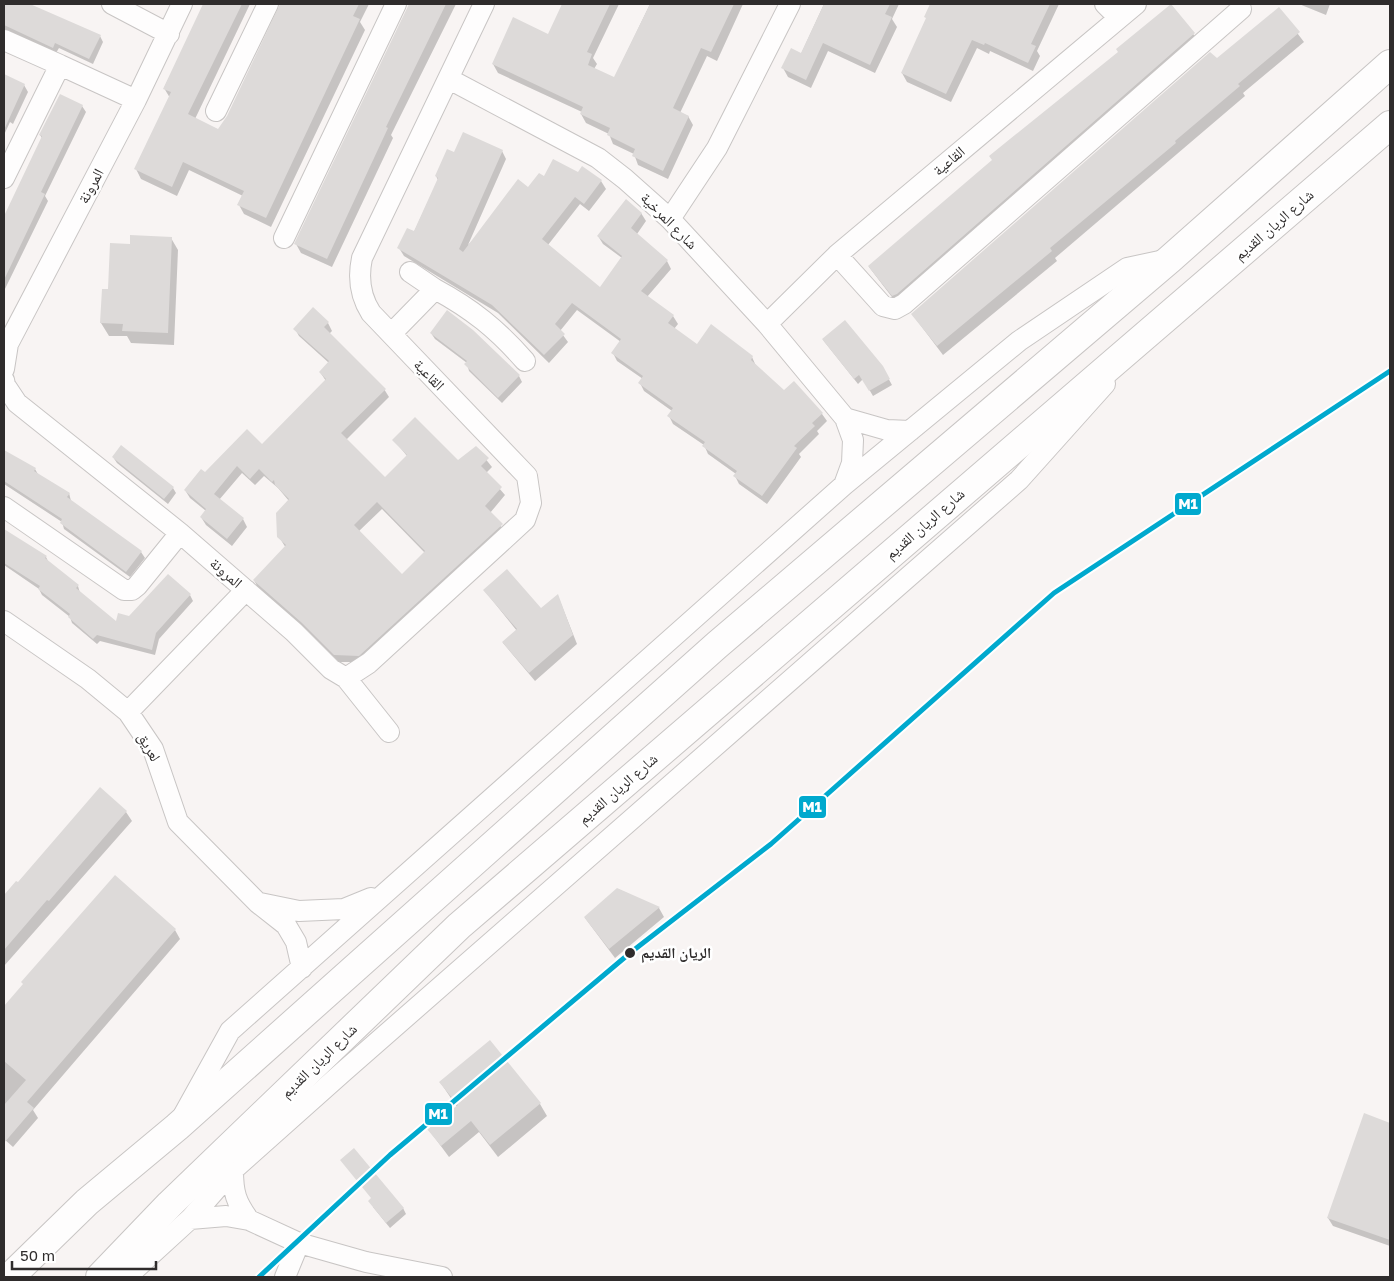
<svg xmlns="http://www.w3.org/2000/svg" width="1394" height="1281" font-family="'Golos Text','Noto Naskh Arabic',sans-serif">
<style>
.shadow{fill:#0003;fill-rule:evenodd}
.building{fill:#dddad9;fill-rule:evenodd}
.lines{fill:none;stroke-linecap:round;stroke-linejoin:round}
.street-casing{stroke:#c8c5c4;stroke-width:22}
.highway-casing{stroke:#c8c5c4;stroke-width:30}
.street{stroke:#fefdfd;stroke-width:20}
.highway{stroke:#fefdfd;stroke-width:28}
.metro-1-casing{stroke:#fff;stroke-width:9}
.metro-1{stroke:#00a9ce;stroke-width:5}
.stop-dot{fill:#2f2c2c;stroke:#fff;stroke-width:2}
.labels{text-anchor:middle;stroke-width:5;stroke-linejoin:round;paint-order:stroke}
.street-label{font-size:15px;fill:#2f2c2c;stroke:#fff}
.stop-label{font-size:15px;font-weight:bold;fill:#2f2c2c;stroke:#fff;text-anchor:start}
.line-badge{stroke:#fff;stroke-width:2}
.badge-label{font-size:14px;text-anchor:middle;font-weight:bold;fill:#fff}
</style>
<rect width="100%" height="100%" fill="#f8f4f3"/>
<path class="shadow" d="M 4,4 L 28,4 L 100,36 L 103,42 L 93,64 L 59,48 L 56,53 L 4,30 Z
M 205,4 L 250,4 L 195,119 L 219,130 L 228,117 L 281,4 L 369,4 L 360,22 L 365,30 L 271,227 L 244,214 L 239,205 L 243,196 L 189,170 L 177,196 L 141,179 L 136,169 L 170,98 L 164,88 Z
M 410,4 L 456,4 L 391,135 L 393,138 L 332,267 L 301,253 L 296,244 Z
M 563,4 L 619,4 L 593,58 L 597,64 L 594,69 L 614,79 L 650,4 L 743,4 L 717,61 L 707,56 L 680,113 L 688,116 L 693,125 L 668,179 L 638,165 L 634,154 L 613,144 L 609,134 L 586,123 L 581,114 L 582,112 L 498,73 L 493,64 L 549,35 Z
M 824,4 L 899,4 L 892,19 L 897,27 L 875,73 L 828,51 L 811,88 L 788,77 L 783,68 L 801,54 Z
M 933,4 L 1059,4 L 1037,51 L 1040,56 L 1033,71 L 990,51 L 989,54 L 977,48 L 951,102 L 907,82 L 902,73 Z
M 1299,4 L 1330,4 L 1326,15 Z
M 1171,5 L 1200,43 L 898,305 L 869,267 L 1120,53 Z
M 1279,9 L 1304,42 L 1243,93 L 1245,96 L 1055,258 L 1057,261 L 943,355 L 912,314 Z
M 4,76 L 24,85 L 28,92 L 13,124 L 10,122 L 4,135 Z
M 82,106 L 86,112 L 45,196 L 48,201 L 4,291 L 4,222 L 42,138 L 40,135 Z
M 502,151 L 506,159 L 468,245 L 528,188 L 544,178 L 578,174 L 601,181 L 606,189 L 589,211 L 580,204 L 548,245 L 600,289 L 622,258 L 603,244 L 598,236 L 641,213 L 646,221 L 637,234 L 667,261 L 671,269 L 647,297 L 673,316 L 678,324 L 674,329 L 697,346 L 752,357 L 756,366 L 784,392 L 822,414 L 827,421 L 817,431 L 819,434 L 799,454 L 801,457 L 767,504 L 739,484 L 735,476 L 736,474 L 708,454 L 704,445 L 673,424 L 669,416 L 672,411 L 644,391 L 640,383 L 643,379 L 617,361 L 613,353 L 621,342 L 577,310 L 560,331 L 568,342 L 549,363 L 498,313 L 404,256 L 399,248 L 414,232 L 438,180 L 436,176 L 455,154 Z
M 171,238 L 178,250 L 174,345 L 131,343 L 127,336 L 109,336 L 101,323 L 103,290 L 110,291 L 131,245 Z
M 328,323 L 332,331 L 329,334 L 384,389 L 389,397 L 346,440 L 385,479 L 407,456 L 394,440 L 458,462 L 476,447 L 492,467 L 486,473 L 505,495 L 490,513 L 506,533 L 365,662 L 339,662 L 308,631 L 258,588 L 254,580 L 286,548 L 279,537 L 289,501 L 278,488 L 264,476 L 255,485 L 242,473 L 219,500 L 243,519 L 247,527 L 232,546 L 206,525 L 201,517 L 206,511 L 190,498 L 185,490 L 205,473 L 262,446 L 326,381 L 320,372 L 329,363 L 299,336 L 295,329 ZM 382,509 L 425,553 L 402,576 L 358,532 Z
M 431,333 L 519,376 L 522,382 L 502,403 L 469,371 L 467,363 L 435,339 Z
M 823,340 L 882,367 L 892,385 L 873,396 L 863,379 L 858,384 Z
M 4,451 L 35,469 L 39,476 L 69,493 L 71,501 L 141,552 L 145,558 L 130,577 L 64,529 L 62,522 L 4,484 Z
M 113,457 L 173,488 L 176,493 L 168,504 L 117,463 Z
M 4,530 L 46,557 L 49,563 L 78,586 L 80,593 L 117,623 L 190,595 L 193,601 L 159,639 L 155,655 L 100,641 L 97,644 L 72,623 L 70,617 L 42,595 L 39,589 L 4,565 Z
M 484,590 L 541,610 L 558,596 L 577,644 L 535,681 L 503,643 L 517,631 Z
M 100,789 L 126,812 L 132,821 L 4,966 L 4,899 Z
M 618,889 L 659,908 L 664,917 L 615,958 L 585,918 Z
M 175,930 L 180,939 L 33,1110 L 38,1118 L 13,1147 L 4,1139 L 4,1008 L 24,985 Z
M 490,1042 L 540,1104 L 547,1116 L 498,1157 L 479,1132 L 449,1157 L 429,1130 L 457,1107 L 440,1082 Z
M 1365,1115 L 1390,1125 L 1390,1246 L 1333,1226 L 1328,1218 Z
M 373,1207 L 403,1208 L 406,1214 L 390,1228 Z"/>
<path class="building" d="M 4,4 L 30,4 L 101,35 L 89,59 L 55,43 L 53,48 L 4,25 Z
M 203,4 L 242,4 L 188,114 L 218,129 L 227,116 L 280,4 L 359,4 L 353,16 L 360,19 L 266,218 L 237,205 L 244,191 L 183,162 L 172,187 L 134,169 L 171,92 L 163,89 Z
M 409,4 L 446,4 L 386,127 L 388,128 L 327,259 L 294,244 Z
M 562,4 L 610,4 L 587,52 L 592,54 L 588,65 L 614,77 L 650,4 L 734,4 L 711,52 L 701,48 L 673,108 L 689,116 L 663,171 L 632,156 L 635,149 L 607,135 L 610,128 L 580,114 L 583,107 L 492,64 L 513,17 L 548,34 Z
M 824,4 L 890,4 L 885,14 L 892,17 L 870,65 L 823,43 L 806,80 L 781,68 L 791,48 L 801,53 Z
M 930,4 L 1050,4 L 1031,44 L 1036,46 L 1028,63 L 985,43 L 984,45 L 972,40 L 946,94 L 901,73 L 926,18 L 924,17 Z
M 1171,4 L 1195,33 L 897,294 L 892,296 L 868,266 L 992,160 L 989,156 L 1118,52 L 1116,49 Z
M 1279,7 L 1300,32 L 1238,84 L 1240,86 L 1175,141 L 1176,143 L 1050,248 L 1052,251 L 937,346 L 911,314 L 1210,52 L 1217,58 Z
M 4,74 L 25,84 L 4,130 Z
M 60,94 L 83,105 L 41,192 L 45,194 L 4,280 L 4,216 L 42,136 L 39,135 Z
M 463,132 L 503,150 L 459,249 L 463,252 L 518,179 L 528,187 L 539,173 L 544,176 L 553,159 L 578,172 L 582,166 L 602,180 L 584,204 L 575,197 L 542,239 L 600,287 L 622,256 L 597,236 L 626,199 L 642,213 L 631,228 L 668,260 L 641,291 L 674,315 L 668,323 L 697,344 L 711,324 L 753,356 L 751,360 L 784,390 L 794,381 L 823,413 L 812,423 L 815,426 L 794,446 L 797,448 L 762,496 L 733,476 L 737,471 L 702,446 L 705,442 L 667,416 L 673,408 L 638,383 L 643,376 L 611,353 L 621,339 L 572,303 L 555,324 L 565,334 L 544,355 L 492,305 L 397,248 L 407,228 L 414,231 L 438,178 L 435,176 L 447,149 L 454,152 Z
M 130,235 L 172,237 L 168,333 L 122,331 L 123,324 L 100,323 L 102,289 L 108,289 L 110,243 L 130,244 Z
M 313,307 L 329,322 L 324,327 L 386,389 L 341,433 L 385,477 L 407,455 L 392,440 L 415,417 L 458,460 L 476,446 L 489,458 L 481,466 L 502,487 L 485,506 L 503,524 L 359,656 L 334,655 L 302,623 L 253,580 L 286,545 L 277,537 L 276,513 L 289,499 L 275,485 L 274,480 L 272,482 L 259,469 L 250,479 L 237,466 L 214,494 L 244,518 L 227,539 L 200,517 L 206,509 L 184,490 L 201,469 L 205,472 L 247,429 L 262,444 L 326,379 L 319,372 L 329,361 L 293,329 ZM 377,502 L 425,551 L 402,574 L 354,525 Z
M 447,310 L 473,330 L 520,375 L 498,398 L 464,364 L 467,361 L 430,333 Z
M 845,320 L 883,366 L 890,379 L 869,391 L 859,375 L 854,379 L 822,339 Z
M 121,445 L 174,487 L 164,499 L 112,457 Z
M 4,450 L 36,468 L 34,471 L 70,493 L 67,497 L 142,551 L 126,572 L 60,523 L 62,519 L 4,481 Z
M 4,529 L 47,556 L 45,558 L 79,585 L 76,588 L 116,621 L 118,613 L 129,616 L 168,574 L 191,594 L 156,633 L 152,650 L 97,635 L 93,639 L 68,617 L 70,614 L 38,589 L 40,586 L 4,563 Z
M 507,569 L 541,608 L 558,594 L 573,635 L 529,673 L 502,642 L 517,629 L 483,590 Z
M 100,787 L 127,811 L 49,901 L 47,900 L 4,950 L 4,895 L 16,881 L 18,882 Z
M 115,875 L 176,929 L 27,1102 L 34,1108 L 4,1143 L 4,1105 L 26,1080 L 4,1061 L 4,1006 L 23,984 L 21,982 Z
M 617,888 L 660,907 L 609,949 L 584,917 Z
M 490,1040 L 541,1103 L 490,1145 L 471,1121 L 441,1146 L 427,1129 L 458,1105 L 439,1082 Z
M 1364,1113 L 1390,1123 L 1390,1240 L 1327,1218 Z
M 354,1148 L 404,1208 L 386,1223 L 368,1201 L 371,1198 L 340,1160 Z"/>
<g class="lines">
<defs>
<path id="street" d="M 112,4 L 169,34
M 1105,4 L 1119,18
M 4,40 L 60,65
M 449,79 L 598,158 L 625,179 L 670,219 L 767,324 L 845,418 L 853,440 L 852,463 L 844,485
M 216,111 L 268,4
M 4,178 L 60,65 L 136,100
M 670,219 L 717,148 L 790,4
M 284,238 L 396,4
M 837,255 L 883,306 L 895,309 L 904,304 L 1241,9
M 410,272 L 435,289
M 767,324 L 837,255 L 1136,4
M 391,334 L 435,289 C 472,309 497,329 525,361
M 4,369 L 8,344 L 136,100 L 182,4
M 4,380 L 5,385 L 17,403 L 180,533 L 294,632 L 331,669 L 346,678 L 389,732
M 845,418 L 887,430 L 910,431
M 4,507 L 124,590 L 132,590 L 137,586 L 180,533
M 4,621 L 88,679 L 128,712 L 153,749 L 178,822 L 258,903 L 286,925 L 296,942 L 302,968
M 346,678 L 369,663 L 525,520 L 531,503 L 527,476 L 371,313 C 360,296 358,277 362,258 L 484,4
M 128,712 L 246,590
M 260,903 L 299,911 L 344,909 L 371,898
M 184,1114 L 230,1031 L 844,485 L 1019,341 L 1127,268 L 1169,259
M 233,1170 C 233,1193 236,1202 249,1220
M 190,1219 L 226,1216 L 249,1220 L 299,1243 L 366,1262 L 442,1277
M 122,1277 L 132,1272 L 190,1219 L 233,1170 L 343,1072 L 1019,480 L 1105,384
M 285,1277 L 299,1243"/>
<path id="highway" d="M 10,1277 L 87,1202 L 177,1127 L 717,645 L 1170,259 L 1390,64
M 100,1277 L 170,1204 L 459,926 L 1390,125"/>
</defs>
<use href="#street" class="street-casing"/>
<use href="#highway" class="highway-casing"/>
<use href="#street" class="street"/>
<use href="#highway" class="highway"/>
<defs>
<path id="metro-1" d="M 259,1277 L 390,1155 L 630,953 L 771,844 L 1054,593 L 1390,371"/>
</defs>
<use href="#metro-1" class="metro-1-casing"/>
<use href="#metro-1" class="metro-1"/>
</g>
<circle class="stop-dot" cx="630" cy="953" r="6"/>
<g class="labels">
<g class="street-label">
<text transform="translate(949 161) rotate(-40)" y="5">القاعية</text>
<text transform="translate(91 186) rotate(-62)" y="5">المرونة</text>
<text transform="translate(669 221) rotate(45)" y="5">شارع المرخية</text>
<text transform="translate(1274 225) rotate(-41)" y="5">شارع الريان القديم</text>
<text transform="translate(429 375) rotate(46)" y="5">القاعية</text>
<text transform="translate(925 524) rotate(-41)" y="5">شارع الريان القديم</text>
<text transform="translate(226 573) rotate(41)" y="5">المرونة</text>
<text transform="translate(149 747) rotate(61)" y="5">لعريق</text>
<text transform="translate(618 789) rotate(-41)" y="5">شارع الريان القديم</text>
<text transform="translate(319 1061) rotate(-44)" y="5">شارع الريان القديم</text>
</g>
<g class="stop-label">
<text x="641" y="958">الريان القديم</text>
</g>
</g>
<g class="line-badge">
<rect x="1174" y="492" width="28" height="24" rx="5" fill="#00a9ce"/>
<rect x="798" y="795" width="29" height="24" rx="5" fill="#00a9ce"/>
<rect x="424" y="1102" width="29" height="24" rx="5" fill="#00a9ce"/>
</g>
<g class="badge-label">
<text x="1188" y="509">M1</text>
<text x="812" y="812">M1</text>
<text x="438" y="1119">M1</text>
</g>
<rect width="1394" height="1281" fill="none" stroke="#2f2c2c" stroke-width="10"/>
<path d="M12 1261v8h144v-8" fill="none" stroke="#2f2c2c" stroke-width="2.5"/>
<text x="20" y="1261" font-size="15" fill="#2f2c2c" stroke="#ffffff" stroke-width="4" paint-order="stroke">50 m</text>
</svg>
